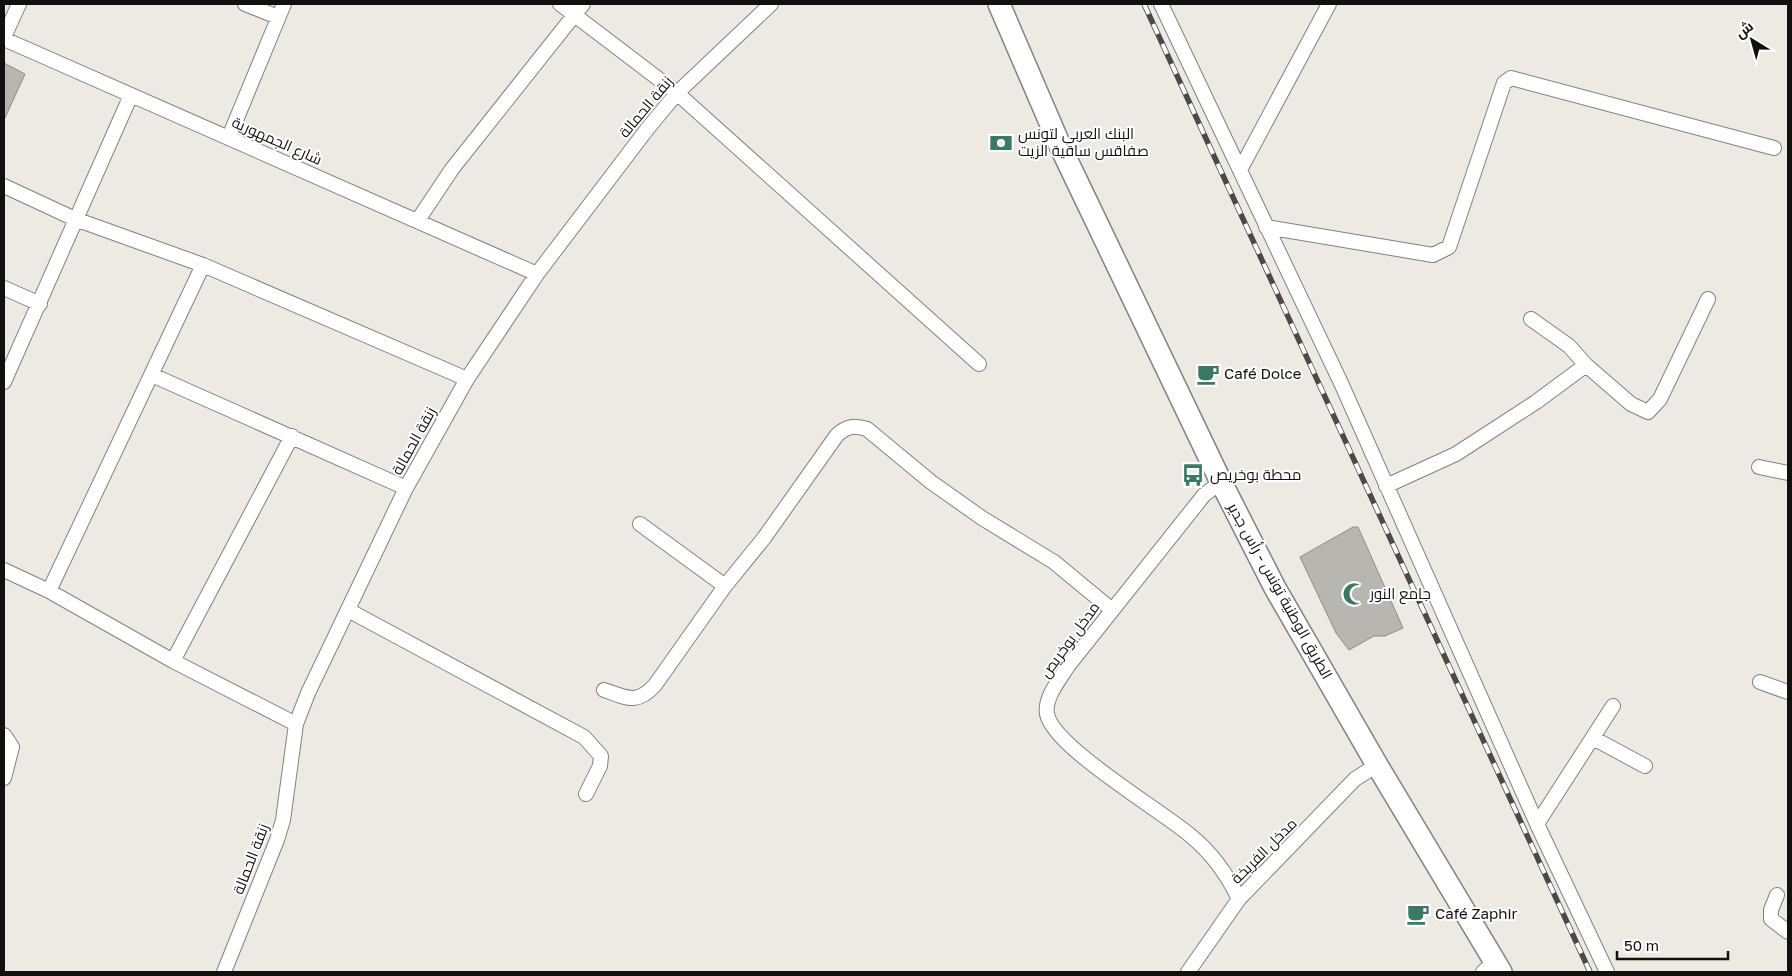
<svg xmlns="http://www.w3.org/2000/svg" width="1792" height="976" font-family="'Golos Text',Cairo,sans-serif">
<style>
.building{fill:#b8b6b1;stroke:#8f8d88}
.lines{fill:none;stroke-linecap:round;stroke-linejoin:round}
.minor-casing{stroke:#85817d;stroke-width:16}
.primary-casing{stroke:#85817d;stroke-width:24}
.minor{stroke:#fff;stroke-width:14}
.primary{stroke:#fff;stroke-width:21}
.rail-casing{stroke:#4c4a47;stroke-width:5.5}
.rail{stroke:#fff;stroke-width:4;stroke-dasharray:11;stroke-linecap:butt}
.labels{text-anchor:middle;stroke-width:4;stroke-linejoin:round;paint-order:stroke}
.street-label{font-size:15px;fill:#11100e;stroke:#fff}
.poi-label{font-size:15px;fill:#11100e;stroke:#fff;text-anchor:start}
</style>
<rect width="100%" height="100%" fill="#ede9e3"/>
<path class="building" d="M 4,63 L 25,74 L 4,120 Z
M 1353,527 L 1358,527 L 1403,628 L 1385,636 L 1374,636 L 1349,650 L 1336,633 L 1300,557 Z"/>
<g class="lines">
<defs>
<path id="minor" d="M 245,4 L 278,17
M 560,4 L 677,93 L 979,364
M 1161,4 L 1341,383 L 1537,824 L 1607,972
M 4,37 L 19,4
M 4,39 L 537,274
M 229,137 L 284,4
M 1240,170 L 1329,4
M 4,186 L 75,219 L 203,265 L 467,379
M 418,220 L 452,169 L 583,4
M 1266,227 L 1433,255 L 1449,247 L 1504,83 L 1511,78 L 1774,148
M 4,288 L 40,304
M 1531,319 L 1569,346 L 1586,365
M 152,375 L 406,488
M 4,382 L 131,95
M 1759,467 L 1788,473
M 1221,482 L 1204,495 L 1068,666 C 1060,679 1044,698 1047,714 C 1053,747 1162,811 1191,836 C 1213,854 1227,874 1239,899
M 1386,486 L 1456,454 L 1536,402 L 1586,365 L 1631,404 L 1648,412 L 1660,399 L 1708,299
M 640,524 L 725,586 L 764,538 L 837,435 C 847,426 854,425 867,429 L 931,482 L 982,518 L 1054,562 L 1112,610
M 4,570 L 49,591 L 173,661 L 296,724
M 49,591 L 203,265
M 348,610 L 584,737 L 601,756 L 600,766 L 586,794
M 173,661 L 292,436
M 1760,682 L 1788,692
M 604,690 C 627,698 637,705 655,685 L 725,586
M 4,735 L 12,747 L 4,778
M 1593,738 L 1645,766
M 1537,824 L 1613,706
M 1777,895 L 1771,910 L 1771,919 L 1788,932
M 224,972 L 277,840 L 283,820 L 296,724 L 308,693 L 406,488 L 467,379 L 537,274 L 648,128 L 677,93 L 771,4
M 1188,972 L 1239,899 L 1355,779 L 1377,765
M 1483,972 L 1495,962"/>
<path id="primary" d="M 999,4 L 1061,148 L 1221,482 L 1275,588 L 1377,765 L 1501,972"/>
</defs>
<use href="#minor" class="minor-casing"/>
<use href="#primary" class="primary-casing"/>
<use href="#minor" class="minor"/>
<use href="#primary" class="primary"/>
<defs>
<path id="rail" d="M 1144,4 L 1590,972"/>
</defs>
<use href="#rail" class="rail-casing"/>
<use href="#rail" class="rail"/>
</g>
<defs>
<symbol id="bank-bare" viewBox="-9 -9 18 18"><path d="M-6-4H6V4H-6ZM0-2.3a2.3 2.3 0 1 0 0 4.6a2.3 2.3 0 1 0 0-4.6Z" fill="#3c7965" stroke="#fff" stroke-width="2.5" paint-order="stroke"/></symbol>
<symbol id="cafe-bare" viewBox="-9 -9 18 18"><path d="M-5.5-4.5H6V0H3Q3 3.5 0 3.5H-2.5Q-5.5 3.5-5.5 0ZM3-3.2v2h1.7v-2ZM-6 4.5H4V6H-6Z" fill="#3c7965" stroke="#fff" stroke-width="2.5" paint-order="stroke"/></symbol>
<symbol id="bus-bare" viewBox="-9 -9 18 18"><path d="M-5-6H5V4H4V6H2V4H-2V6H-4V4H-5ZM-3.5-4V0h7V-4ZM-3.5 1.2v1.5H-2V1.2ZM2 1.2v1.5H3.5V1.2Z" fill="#3c7965" stroke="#fff" stroke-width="2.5" paint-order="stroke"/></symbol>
<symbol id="mosque-bare" viewBox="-9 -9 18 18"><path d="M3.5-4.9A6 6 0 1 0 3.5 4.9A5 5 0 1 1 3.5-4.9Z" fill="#3c7965" stroke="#fff" stroke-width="2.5" paint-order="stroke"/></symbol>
</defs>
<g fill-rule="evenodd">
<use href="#bank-bare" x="985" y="127" width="32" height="32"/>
<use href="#cafe-bare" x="1192" y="358" width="32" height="32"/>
<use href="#bus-bare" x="1177" y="459" width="32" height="32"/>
<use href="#mosque-bare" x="1338" y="578" width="32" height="32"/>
<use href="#cafe-bare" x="1402" y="898" width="32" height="32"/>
</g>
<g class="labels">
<g class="street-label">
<text transform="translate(646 107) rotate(-50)" y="5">زنقة الحمالة</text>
<text transform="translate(277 141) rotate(24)" y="5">شارع الجمهورية</text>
<text transform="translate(414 441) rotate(-61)" y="5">زنقة الحمالة</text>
<text transform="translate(1280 591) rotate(61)" y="5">الطريق الوطنية تونس - رأس جدير</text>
<text transform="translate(1070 640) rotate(-54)" y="5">مدخل بوخريص</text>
<text transform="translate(1264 851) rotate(-45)" y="5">مدخل الفريخة</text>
<text transform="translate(251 859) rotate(-69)" y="5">زنقة الحمالة</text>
</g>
<g class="poi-label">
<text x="1018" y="139">البنك العربي لتونس<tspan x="1018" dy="17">صفاقس ساقية الزيت</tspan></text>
<text x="1224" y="379">Café Dolce</text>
<text x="1210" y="480">محطة بوخريص</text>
<text x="1370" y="599">جامع النور</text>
<text x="1435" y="919">Café Zaphir</text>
</g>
</g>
<rect width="1792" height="976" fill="none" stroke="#11100e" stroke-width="10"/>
<g transform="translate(1752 40) rotate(323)" stroke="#ffffff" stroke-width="4" paint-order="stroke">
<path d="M0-4L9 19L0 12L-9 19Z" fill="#11100e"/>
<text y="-8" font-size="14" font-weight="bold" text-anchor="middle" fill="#11100e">ش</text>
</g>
<path d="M1617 951v8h111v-8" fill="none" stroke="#11100e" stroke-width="2.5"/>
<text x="1624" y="951" font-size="15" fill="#11100e" stroke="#ffffff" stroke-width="4" paint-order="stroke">50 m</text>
</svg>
